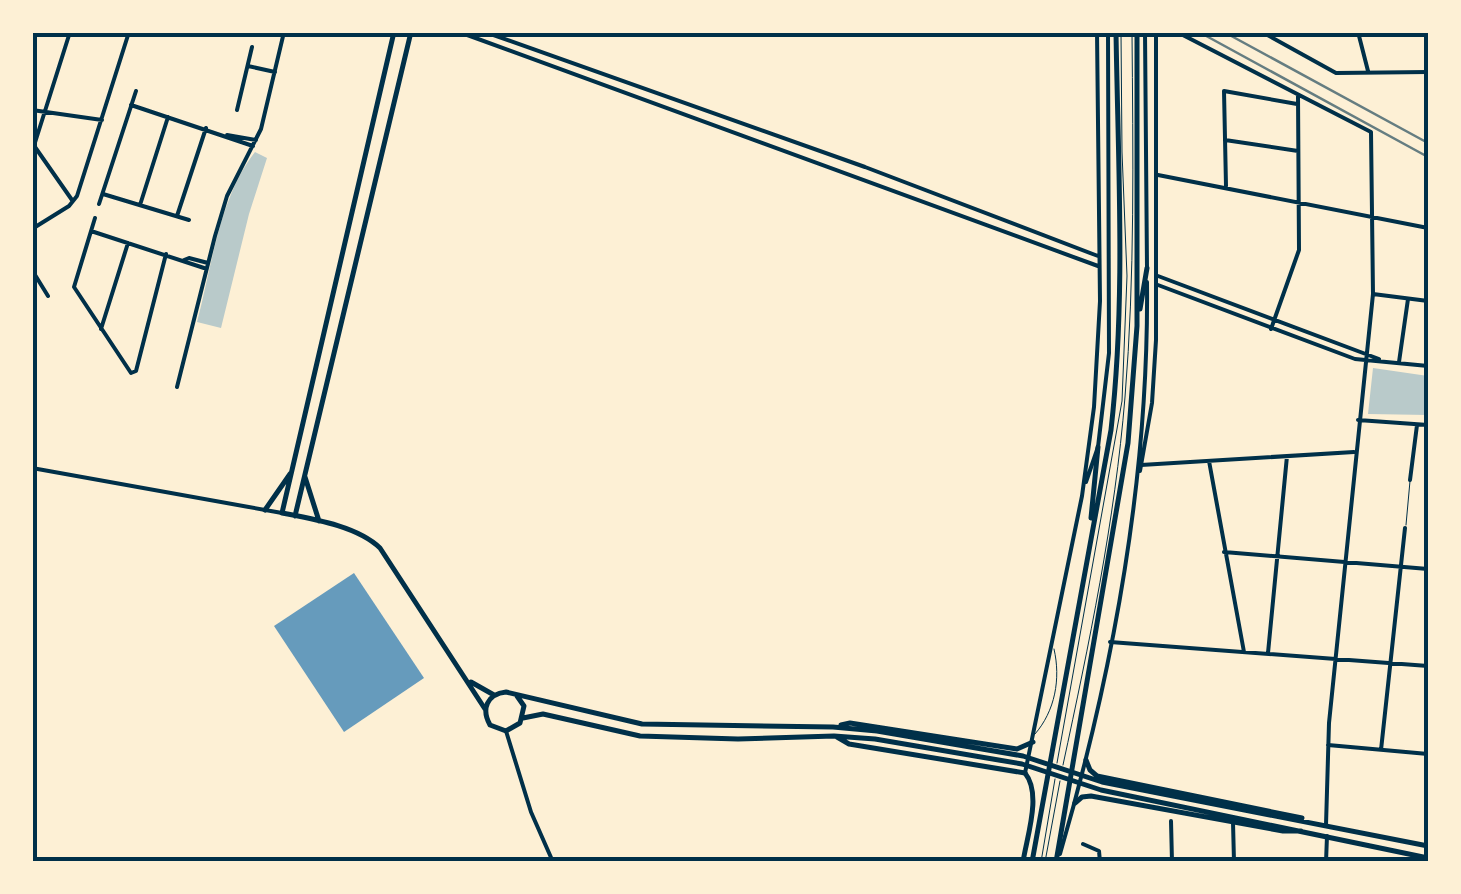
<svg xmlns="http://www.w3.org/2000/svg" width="1461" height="894" font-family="Lora,serif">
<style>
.green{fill:#b9caca}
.water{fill:#669bbc}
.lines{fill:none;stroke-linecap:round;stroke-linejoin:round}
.service{stroke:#003049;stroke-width:1}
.minor{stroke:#003049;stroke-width:4}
.tertiary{stroke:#003049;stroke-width:4}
.primary{stroke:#003049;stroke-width:5}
.trunk{stroke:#003049;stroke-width:5}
.tram{stroke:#657d81;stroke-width:2.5}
.rail{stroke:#657d81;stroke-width:2.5}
.neatline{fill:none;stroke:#003049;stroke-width:4}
</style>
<rect width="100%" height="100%" fill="#fdf0d5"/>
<path class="green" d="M 255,152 L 267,158 L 249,214 L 221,328 L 197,322 C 212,266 219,198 255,152 Z
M 1373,368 L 1428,376 L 1428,415 L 1368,414 Z"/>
<path class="water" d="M 354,573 L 424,678 L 344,732 L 274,626 Z"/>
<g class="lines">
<path class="service" d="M 1406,525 L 1410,481
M 1035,734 C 1055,711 1061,679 1054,649
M 1057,763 L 1122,401 L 1127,276 L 1122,152 L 1121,32
M 1063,765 C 1089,644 1115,521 1125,397 C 1135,276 1133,154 1132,32
M 1041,862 L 1055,779
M 1045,862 L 1060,781"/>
<path class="minor" d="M 1177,32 L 1371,132 L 1373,294 L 1329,723 L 1326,825
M 248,66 L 275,72
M 131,105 L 253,146
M 32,110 L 102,120
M 237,110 L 252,47
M 227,135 L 256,140
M 1225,140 L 1298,151
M 35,147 L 72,200
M 32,152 L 70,32
M 1158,175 L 1428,228
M 1226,186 L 1224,91 L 1297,104
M 103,194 L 189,220
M 99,204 L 136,91
M 140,205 L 168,117
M 177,216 L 206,128
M 95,218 L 74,287 L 131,373 L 136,371 L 166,254
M 32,229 L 69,206 L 77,196 L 129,32
M 91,231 L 204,268
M 184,260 L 189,258 L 208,263
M 32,270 L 48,296
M 1158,276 L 1379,359
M 1158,285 L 1355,359 L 1428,366
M 1373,294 L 1428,301
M 101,329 L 128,243
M 1271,329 L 1299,250 L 1298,95
M 1399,362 L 1408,299
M 177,387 L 215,236 L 227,196 L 261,129 L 284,32
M 1358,420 L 1428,425
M 1209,461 L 1244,652
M 1141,465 L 1354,452
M 32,468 L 282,513
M 1410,480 L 1417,425
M 1224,552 L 1428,569
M 1110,642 L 1428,666
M 1268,653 L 1287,456
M 506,731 L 531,812 L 553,862
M 1328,745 L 1428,754
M 1381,750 L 1405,528
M 1171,821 L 1172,862
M 1233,822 L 1234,862
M 1083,844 L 1099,851 L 1100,862"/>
<path class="tertiary" d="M 459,32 L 1098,266
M 485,32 L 865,167 L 1098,256
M 1145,32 L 1147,268
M 1262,32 L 1336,73 L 1428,72
M 1358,32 L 1368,71
M 1140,471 L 1152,403 L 1156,340 L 1156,32
M 1086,482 L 1098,447 L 1109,353 L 1108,32
M 1025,773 L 1082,496 L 1094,407 L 1100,301 L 1097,32
M 1060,854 C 1114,669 1149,475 1147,282
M 1326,862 L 1327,836"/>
<path class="primary" d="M 394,32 L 282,513 C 313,519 357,526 380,548 L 485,709
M 305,477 L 319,521
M 265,510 L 290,474
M 295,516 L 411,32
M 471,682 L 494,695
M 517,696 L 524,706 L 520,723 L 506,731 L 490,725 C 481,709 487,694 506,692 L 642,724 L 833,727 L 877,731 L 1023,756 L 1102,782 L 1428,846
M 523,718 L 543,714 L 640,736 L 738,739 L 834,736 L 875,739 L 1022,764 L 1101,790 L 1428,858
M 841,725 L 850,723 L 1017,749 L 1033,742
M 837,737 L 849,744 L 1025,773
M 1086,760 L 1090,770 L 1097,776 L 1302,818
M 1075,803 L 1082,797 L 1091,796 L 1283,831 L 1301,831"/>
<path class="trunk" d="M 1140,309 L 1147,268
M 1091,518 L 1098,447
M 1023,862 C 1027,836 1042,794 1025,773
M 1032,862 L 1111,430 C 1126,297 1118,165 1116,32
M 1056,862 L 1128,443 L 1137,326 L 1137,32"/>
<path class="tram" d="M 1199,32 L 1428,157"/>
<path class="rail" d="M 1224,32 L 1428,143"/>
</g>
<rect width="1461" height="894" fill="none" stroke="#fdf0d5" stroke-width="70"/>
<rect x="35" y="35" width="1391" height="824" class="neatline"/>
</svg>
